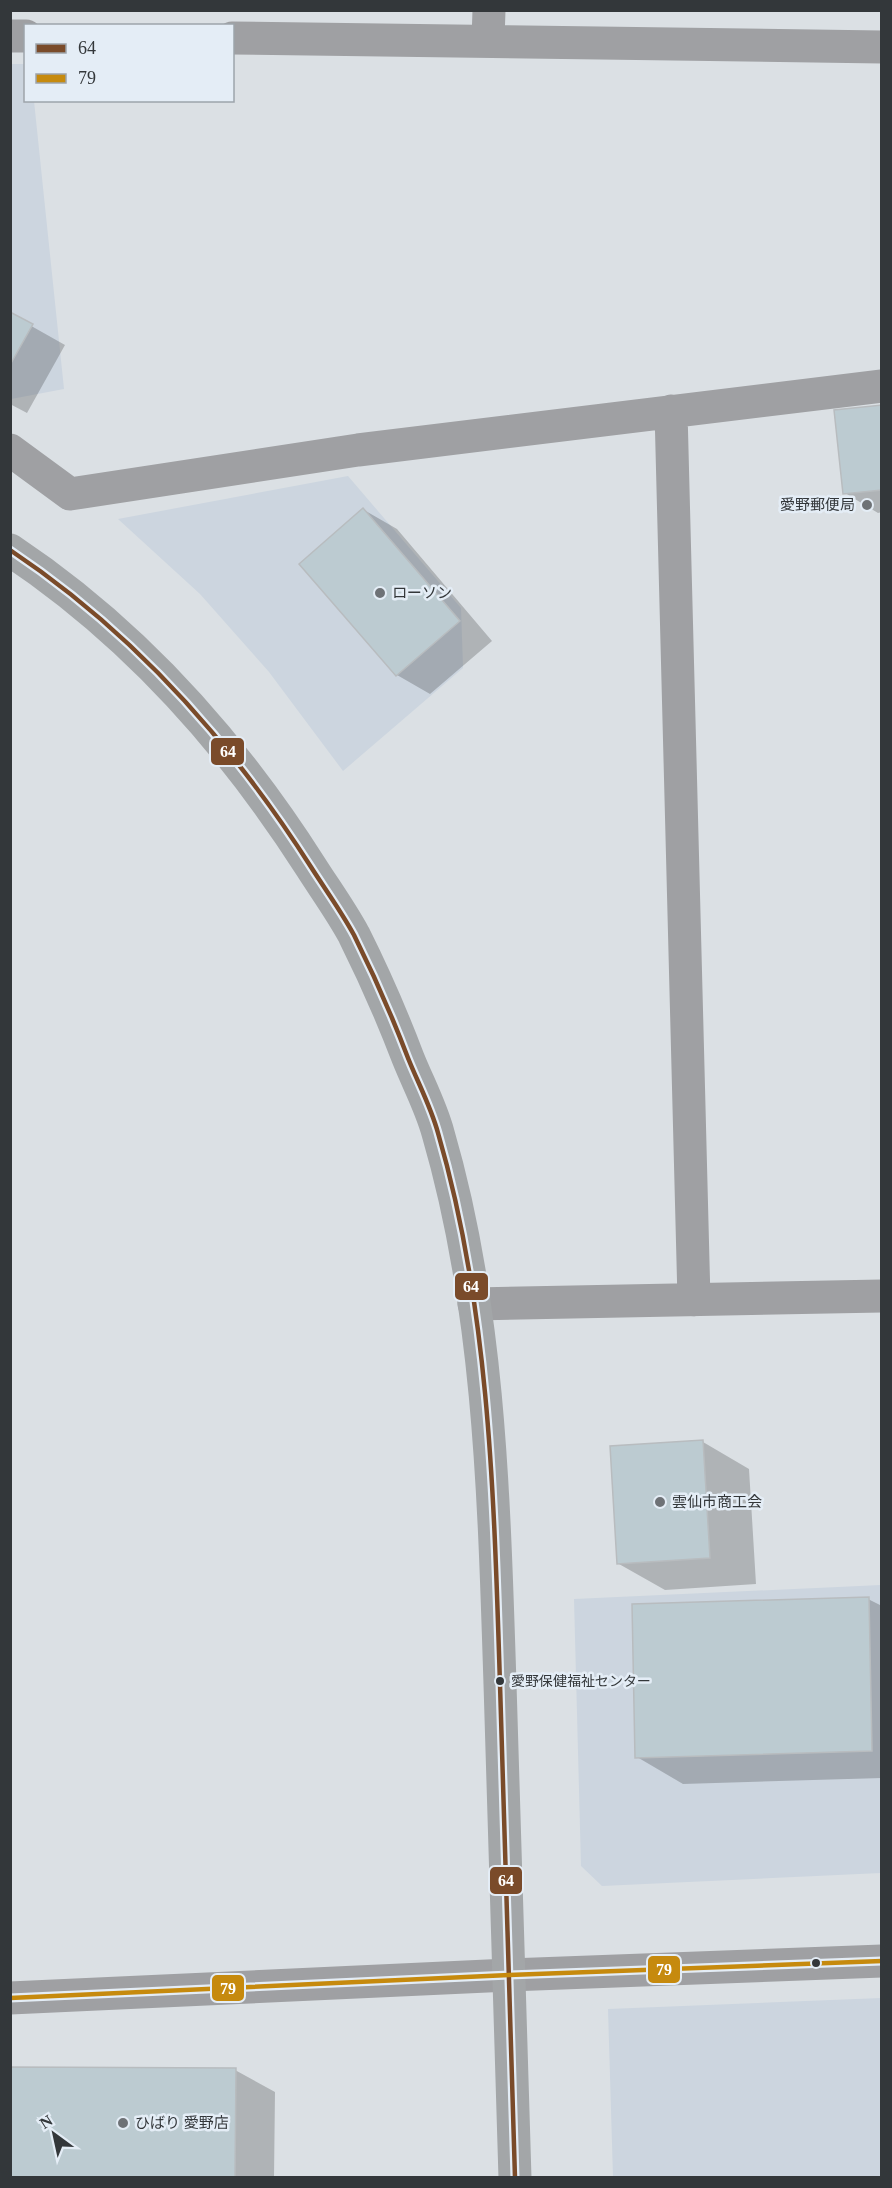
<svg xmlns="http://www.w3.org/2000/svg" width="892" height="2188" font-family="'Times New Roman','Noto Sans JP',serif">
<style>
.built{fill:#ccd5df}
.shadow{fill:#0003}
.building{fill:#bccbd1;stroke:#b8bcbf;stroke-width:1.5}
.lines{fill:none;stroke-linecap:round;stroke-linejoin:round}
.minor{stroke:#9fa0a3;stroke-width:33}
.tertiary{stroke:#9fa0a3;stroke-width:33}
.trunk{stroke:#a3a6a8;stroke-width:33}
.bus-1-casing{stroke:#e4edf6;stroke-width:9}
.bus-2-casing{stroke:#e4edf6;stroke-width:9}
.bus-1{stroke:#7a4b2a;stroke-width:4.5}
.bus-2{stroke:#c68a0e;stroke-width:4.5}
.poi-dot{fill:#6e7276;stroke:#e4edf6;stroke-width:2}
.bus-dot{fill:#33373a;stroke:#e4edf6;stroke-width:2}
.labels{text-anchor:middle;stroke-width:5;stroke-linejoin:round;paint-order:stroke}
.bus-label{font-size:14px;fill:#33373a;stroke:#e4edf6;text-anchor:start}
.poi-label{font-size:15px;fill:#33373a;stroke:#e4edf6;text-anchor:start}
.line-badge{stroke:#e4edf6;stroke-width:2}
.badge-label{font-size:16px;text-anchor:middle;font-weight:bold;fill:#fff}
</style>
<rect width="100%" height="100%" fill="#dbe0e4"/>
<path class="built" d="M 10,64 L 25,64 L 26,100 L 34,101 L 64,389 L 11,399 Z
M 348,476 L 461,608 L 463,668 L 343,771 L 269,672 L 200,594 L 118,519 Z
M 881,1585 L 881,1873 L 602,1886 L 581,1866 L 574,1599 Z
M 881,1998 L 881,2177 L 613,2177 L 608,2009 Z"/>
<path class="shadow" d="M 10,314 L 65,345 L 27,413 L 10,404 Z
M 882,406 L 882,512 L 878,513 L 845,493 Z
M 364,510 L 397,529 L 492,641 L 430,694 L 397,675 Z
M 703,1442 L 749,1469 L 756,1584 L 665,1590 L 619,1564 Z
M 868,1599 L 882,1606 L 882,1778 L 683,1784 L 637,1757 Z
M 235,2070 L 275,2092 L 274,2178 L 10,2178 Z"/>
<path class="building" d="M 10,312 L 33,324 L 10,365 Z
M 882,405 L 882,490 L 843,494 L 834,410 Z
M 363,508 L 460,621 L 396,676 L 299,564 Z
M 703,1440 L 710,1558 L 617,1564 L 610,1446 Z
M 869,1597 L 872,1751 L 635,1758 L 632,1604 Z
M 10,2067 L 236,2068 L 235,2178 L 10,2178 Z"/>
<g class="lines">
<path class="minor" d="M 10,36 L 26,36
M 232,38 L 882,47
M 488,40 L 489,10
M 671,411 L 694,1300
M 10,450 L 70,494 L 358,450 L 882,386
M 474,1304 L 882,1296
M 10,1998 L 509,1975"/>
<path class="tertiary" d="M 509,1975 L 882,1961"/>
<path class="trunk" d="M 10,550 C 133,632 232,743 311,867 C 325,889 341,911 354,935 C 374,975 392,1016 408,1058 C 418,1083 431,1107 438,1133 C 490,1311 494,1500 500,1684 C 505,1849 510,2013 515,2178"/>
<defs>
<path id="bus-1" d="M 10,550 C 133,632 232,743 311,867 C 325,889 341,911 354,935 C 374,975 392,1016 408,1058 C 418,1083 431,1107 438,1133 C 490,1311 494,1500 500,1684 C 505,1849 510,2013 515,2178"/>
<path id="bus-2" d="M 10,1998 L 509,1975 L 882,1961"/>
</defs>
<use href="#bus-1" class="bus-1-casing"/>
<use href="#bus-2" class="bus-2-casing"/>
<use href="#bus-1" class="bus-1"/>
<use href="#bus-2" class="bus-2"/>
</g>
<g class="poi-dot">
<circle cx="867" cy="505" r="6"/>
<circle cx="380" cy="593" r="6"/>
<circle cx="660" cy="1502" r="6"/>
<circle cx="123" cy="2123" r="6"/>
</g>
<g class="bus-dot">
<circle cx="500" cy="1681" r="5"/>
<circle cx="816" cy="1963" r="5"/>
</g>
<g class="labels">
<g class="bus-label">
<text x="511" y="1686">愛野保健福祉センター</text>
</g>
<g class="poi-label">
<text x="855" y="510" text-anchor="end">愛野郵便局</text>
<text x="392" y="598">ローソン</text>
<text x="672" y="1507">雲仙市商工会</text>
<text x="135" y="2128">ひばり 愛野店</text>
</g>
</g>
<g class="line-badge">
<rect x="210" y="737" width="35" height="29" rx="6" fill="#7a4b2a"/>
<rect x="454" y="1272" width="35" height="29" rx="6" fill="#7a4b2a"/>
<rect x="489" y="1866" width="34" height="29" rx="6" fill="#7a4b2a"/>
<rect x="647" y="1955" width="34" height="29" rx="6" fill="#c68a0e"/>
<rect x="211" y="1974" width="34" height="28" rx="6" fill="#c68a0e"/>
</g>
<g class="badge-label">
<text x="228" y="757">64</text>
<text x="471" y="1292">64</text>
<text x="506" y="1886">64</text>
<text x="664" y="1975">79</text>
<text x="228" y="1994">79</text>
</g>
<rect width="892" height="2188" fill="none" stroke="#33373a" stroke-width="24"/>
<rect x="24" y="24" width="210" height="78" fill="#e4edf6" stroke="#9da4ab" stroke-width="1.5"/>
<rect x="36" y="44" width="30" height="9" fill="#7a4b2a" stroke="#9da4ab" stroke-width="1.5"/>
<text x="78" y="54" font-size="18" fill="#33373a">64</text>
<rect x="36" y="74" width="30" height="9" fill="#c68a0e" stroke="#9da4ab" stroke-width="1.5"/>
<text x="78" y="84" font-size="18" fill="#33373a">79</text>
<g transform="translate(54 2134) rotate(327)" stroke="#e4edf6" stroke-width="4.5" paint-order="stroke">
<path d="M0-4.5L10 22L0 15L-10 22Z" fill="#33373a"/>
<text y="-9" font-size="16" font-weight="bold" text-anchor="middle" fill="#33373a">N</text>
</g>
</svg>
